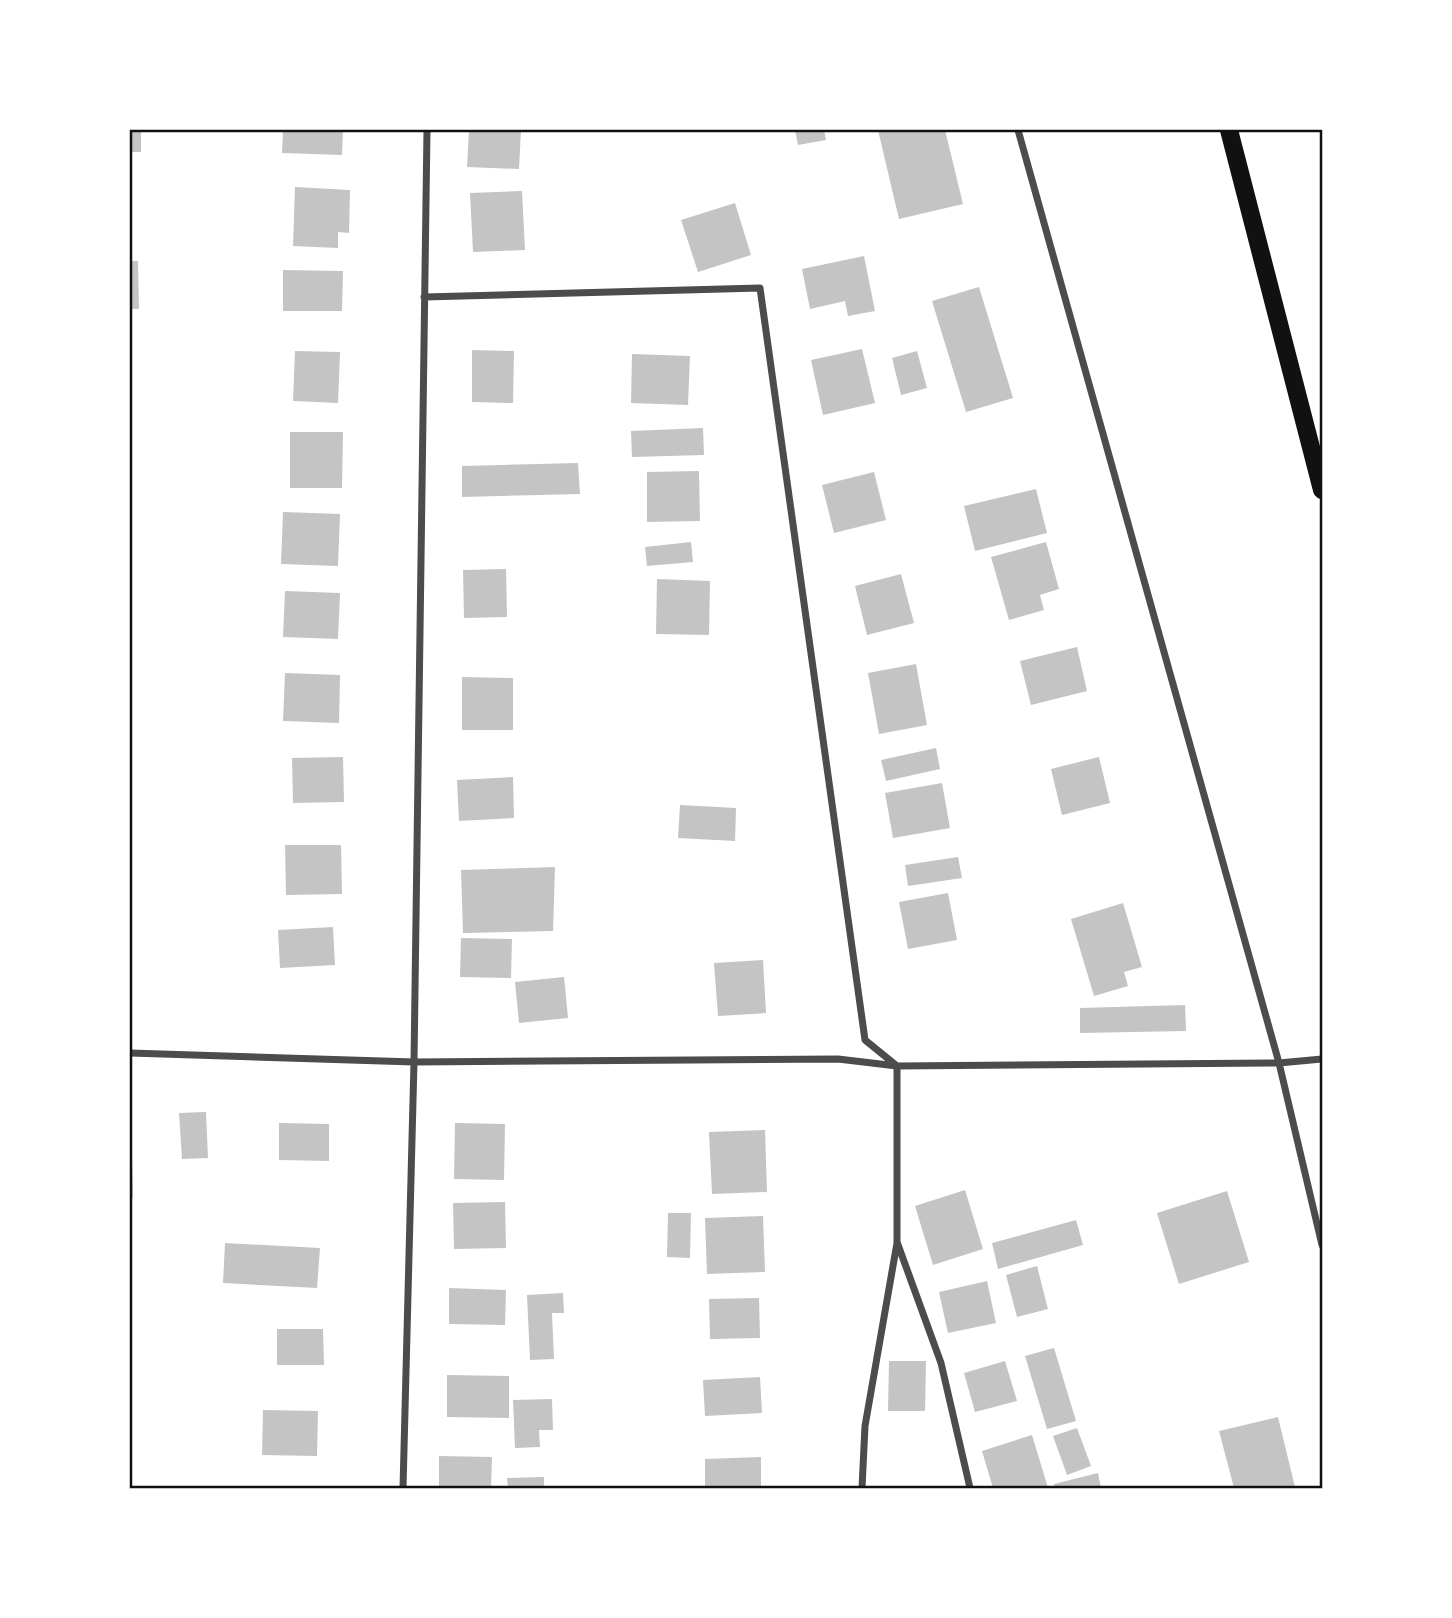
<svg xmlns="http://www.w3.org/2000/svg" width="1452" height="1618" font-family="Mulish,sans-serif">
<style>
.building{fill:#c4c4c4}
.lines{fill:none;stroke-linecap:round;stroke-linejoin:round}
.minor{stroke:#4c4c4c;stroke-width:7}
.primary{stroke:#111;stroke-width:18}
.neatline{fill:none;stroke:#111;stroke-width:2.5}
</style>
<rect width="100%" height="100%" fill="#fff"/>
<path class="building" d="M 130,130 L 141,130 L 141,152 L 130,152 Z
M 283,130 L 343,130 L 342,155 L 282,153 Z
M 469,130 L 521,130 L 519,169 L 467,167 Z
M 795,130 L 824,130 L 826,140 L 798,145 Z
M 878,130 L 945,130 L 963,204 L 899,219 Z
M 295,187 L 350,190 L 349,233 L 338,232 L 338,248 L 293,246 Z
M 522,191 L 525,250 L 473,252 L 470,193 Z
M 735,203 L 751,255 L 698,272 L 681,220 Z
M 864,256 L 875,311 L 848,316 L 845,301 L 810,309 L 802,269 Z
M 130,261 L 138,261 L 139,309 L 130,309 Z
M 283,270 L 343,271 L 342,311 L 283,311 Z
M 979,287 L 1013,398 L 966,412 L 932,301 Z
M 862,349 L 875,403 L 823,415 L 811,360 Z
M 472,350 L 514,351 L 513,403 L 472,402 Z
M 295,351 L 340,352 L 338,403 L 293,401 Z
M 917,351 L 927,388 L 901,395 L 892,358 Z
M 632,354 L 690,356 L 688,405 L 631,403 Z
M 703,428 L 704,455 L 632,457 L 631,431 Z
M 290,432 L 343,432 L 342,488 L 290,488 Z
M 578,463 L 580,494 L 462,497 L 462,466 Z
M 699,471 L 700,521 L 647,522 L 647,472 Z
M 874,472 L 886,520 L 834,533 L 822,485 Z
M 1036,489 L 1047,533 L 975,551 L 964,506 Z
M 283,512 L 340,514 L 338,566 L 281,564 Z
M 691,542 L 693,562 L 647,566 L 645,547 Z
M 1046,542 L 1059,589 L 1040,595 L 1044,610 L 1009,620 L 991,557 Z
M 506,569 L 507,617 L 464,618 L 463,570 Z
M 901,574 L 914,623 L 867,635 L 855,586 Z
M 657,579 L 710,581 L 709,635 L 656,634 Z
M 285,591 L 340,593 L 338,639 L 283,637 Z
M 1077,647 L 1087,691 L 1031,705 L 1020,661 Z
M 916,664 L 927,725 L 879,734 L 868,673 Z
M 285,673 L 340,675 L 339,723 L 283,721 Z
M 462,677 L 513,678 L 513,730 L 462,730 Z
M 936,748 L 940,769 L 886,781 L 881,760 Z
M 343,757 L 344,802 L 293,803 L 292,758 Z
M 1099,757 L 1110,803 L 1062,815 L 1051,769 Z
M 513,777 L 514,818 L 459,821 L 457,780 Z
M 942,783 L 950,828 L 893,838 L 885,793 Z
M 680,805 L 736,808 L 735,841 L 678,838 Z
M 285,845 L 341,845 L 342,894 L 286,895 Z
M 958,857 L 962,878 L 908,886 L 905,865 Z
M 555,867 L 553,931 L 463,933 L 461,870 Z
M 948,893 L 957,940 L 908,949 L 899,902 Z
M 1123,903 L 1142,967 L 1124,972 L 1128,986 L 1094,996 L 1071,919 Z
M 333,927 L 335,965 L 280,968 L 278,930 Z
M 461,938 L 512,939 L 511,978 L 460,977 Z
M 763,960 L 766,1013 L 718,1016 L 714,963 Z
M 564,977 L 568,1018 L 519,1023 L 515,982 Z
M 1185,1005 L 1186,1031 L 1080,1033 L 1080,1008 Z
M 206,1112 L 208,1158 L 182,1159 L 179,1113 Z
M 279,1123 L 329,1124 L 329,1161 L 279,1160 Z
M 455,1123 L 505,1124 L 504,1180 L 454,1179 Z
M 765,1130 L 767,1192 L 712,1194 L 709,1132 Z
M 130,1158 L 132,1158 L 133,1198 L 130,1198 Z
M 965,1190 L 983,1249 L 933,1265 L 915,1206 Z
M 1227,1191 L 1249,1262 L 1179,1284 L 1157,1213 Z
M 505,1202 L 506,1248 L 454,1249 L 453,1203 Z
M 668,1213 L 691,1213 L 690,1258 L 667,1257 Z
M 763,1216 L 765,1272 L 707,1274 L 705,1218 Z
M 1076,1220 L 1083,1245 L 998,1269 L 992,1243 Z
M 225,1243 L 320,1248 L 317,1288 L 223,1283 Z
M 1037,1266 L 1048,1309 L 1017,1317 L 1006,1275 Z
M 987,1281 L 996,1323 L 948,1333 L 939,1292 Z
M 449,1288 L 506,1290 L 505,1325 L 449,1324 Z
M 563,1293 L 564,1313 L 552,1313 L 554,1359 L 530,1360 L 527,1295 Z
M 759,1298 L 760,1338 L 710,1339 L 709,1299 Z
M 277,1329 L 323,1329 L 324,1365 L 277,1365 Z
M 1054,1348 L 1076,1421 L 1047,1429 L 1025,1356 Z
M 889,1361 L 926,1361 L 925,1411 L 888,1411 Z
M 1005,1361 L 1017,1401 L 975,1412 L 964,1373 Z
M 447,1375 L 509,1376 L 509,1418 L 447,1417 Z
M 760,1377 L 762,1413 L 705,1416 L 703,1380 Z
M 552,1399 L 553,1430 L 539,1430 L 540,1447 L 515,1448 L 513,1400 Z
M 263,1410 L 318,1411 L 317,1456 L 262,1455 Z
M 1278,1417 L 1295,1487 L 1234,1488 L 1219,1431 Z
M 1077,1428 L 1091,1466 L 1067,1475 L 1053,1436 Z
M 1032,1435 L 1048,1488 L 993,1488 L 982,1451 Z
M 439,1456 L 492,1457 L 491,1488 L 439,1488 Z
M 761,1457 L 761,1488 L 705,1488 L 705,1459 Z
M 1098,1473 L 1101,1488 L 1055,1488 L 1054,1484 Z
M 544,1477 L 544,1488 L 508,1488 L 507,1478 Z"/>
<g class="lines">
<path class="minor" d="M 1018,130 L 1279,1063 L 1322,1245
M 424,297 L 760,288 L 865,1040 L 897,1066 L 897,1242 L 941,1363 L 970,1488
M 130,1053 L 414,1062 L 838,1059 L 897,1066 L 1279,1063 L 1322,1059
M 403,1488 L 414,1062 L 427,130
M 862,1488 L 865,1426 L 897,1243"/>
<path class="primary" d="M 1229,130 L 1322,490"/>
</g>
<rect width="1452" height="1618" fill="none" stroke="#ffffff" stroke-width="262"/>
<rect x="131" y="131" width="1190" height="1356" class="neatline"/>
</svg>
